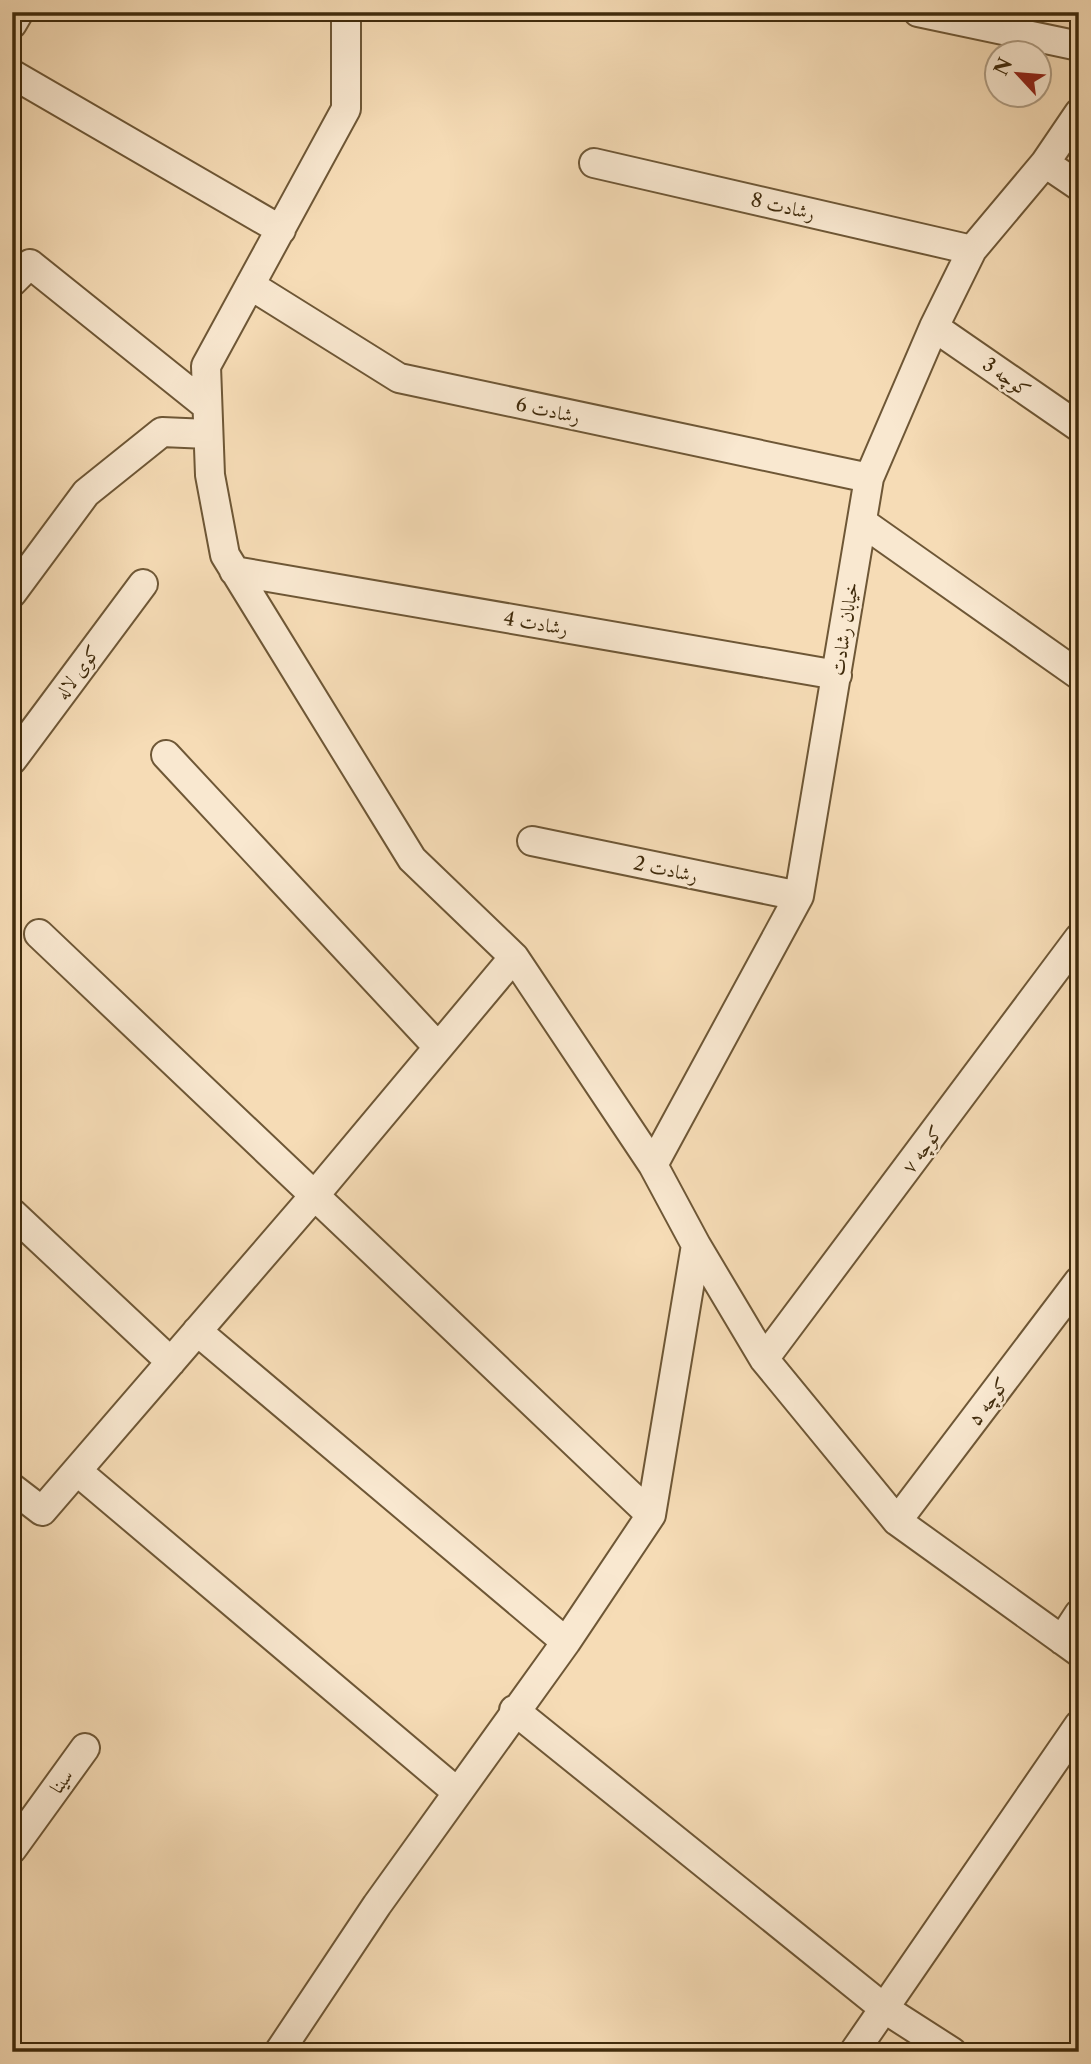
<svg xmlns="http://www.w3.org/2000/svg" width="1091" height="2064" font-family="'Libre Caslon Text',Amiri,serif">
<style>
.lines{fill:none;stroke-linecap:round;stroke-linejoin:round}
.minor-casing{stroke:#6e5736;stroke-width:32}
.minor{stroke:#f9e8d0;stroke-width:28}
.labels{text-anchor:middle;stroke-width:5;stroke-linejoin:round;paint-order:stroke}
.street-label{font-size:19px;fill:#402b0c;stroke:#f9e8d0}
</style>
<rect width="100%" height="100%" fill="#f6dcb6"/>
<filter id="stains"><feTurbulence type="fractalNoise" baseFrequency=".00286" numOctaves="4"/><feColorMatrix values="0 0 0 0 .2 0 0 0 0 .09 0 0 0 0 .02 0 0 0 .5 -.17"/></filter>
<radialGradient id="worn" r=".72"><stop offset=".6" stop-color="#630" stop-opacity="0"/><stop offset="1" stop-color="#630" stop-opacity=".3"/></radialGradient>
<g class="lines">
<defs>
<path id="minor" d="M 918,12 L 1079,46
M 12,24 L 19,12
M 12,74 L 281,230
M 594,163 L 972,250
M 1045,163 L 1079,186
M 12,282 L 30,264 L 207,406
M 250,285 L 399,378 L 869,478
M 934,327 L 1079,427
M 862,522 L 1079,675
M 234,571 L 837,675
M 12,593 L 86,493 L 162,432 L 208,434
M 166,755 L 438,1047
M 12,760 L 143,584
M 532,841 L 799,896
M 39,934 L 651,1515
M 653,1165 L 799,896 L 869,478 L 934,327 L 972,250 L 1045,163 L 1079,113
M 12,1213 L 171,1362
M 696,1245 L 764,1359 L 897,1521 L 1079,1652
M 197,1331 L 566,1642
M 764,1359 L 1079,938
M 77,1471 L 457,1792
M 12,1488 L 42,1511 L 314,1196 L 514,957
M 897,1521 L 1079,1281
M 1062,1640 L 1079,1614
M 514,1710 L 885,2009 L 952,2052
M 12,1849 L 85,1748
M 279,2052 L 377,1905 L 566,1642 L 651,1515 L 696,1245 L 653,1165 L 514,957 L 412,859 L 225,555 L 210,475 L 206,366 L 346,109 L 346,12
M 854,2052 L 1079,1725"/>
</defs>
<use href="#minor" class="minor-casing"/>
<use href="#minor" class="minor"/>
</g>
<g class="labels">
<g class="street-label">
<text transform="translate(783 206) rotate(13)" y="7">رشادت 8</text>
<text transform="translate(1007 377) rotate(35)" y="7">کوچه 3</text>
<text transform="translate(548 410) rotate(12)" y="7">رشادت 6</text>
<text transform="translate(536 623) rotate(10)" y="7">رشادت 4</text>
<text transform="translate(844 629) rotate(-81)" y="7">خیابان رشادت</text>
<text transform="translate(77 672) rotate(-54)" y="7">کوی لاله</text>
<text transform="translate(666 869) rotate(12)" y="7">رشادت 2</text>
<text transform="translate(922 1149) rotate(-53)" y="7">کوچه ۷</text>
<text transform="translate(988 1401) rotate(-53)" y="7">کوچه ۵</text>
<text transform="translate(61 1781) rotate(-54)" y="7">سینا</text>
</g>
</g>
<rect width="1091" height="2064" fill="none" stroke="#f6dcb6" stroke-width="42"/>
<rect x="14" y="14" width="1063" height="2036" fill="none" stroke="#402b0c" stroke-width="3.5"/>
<rect x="21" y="21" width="1049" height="2022" fill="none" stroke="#402b0c" stroke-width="2"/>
<g transform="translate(1018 74) rotate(296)"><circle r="33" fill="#f9e8d0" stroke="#af9c82" stroke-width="2"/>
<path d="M0-5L12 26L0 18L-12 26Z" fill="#8f2418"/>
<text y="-10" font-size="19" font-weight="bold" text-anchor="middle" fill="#402b0c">N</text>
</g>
<rect width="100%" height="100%" filter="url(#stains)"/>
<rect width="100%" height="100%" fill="url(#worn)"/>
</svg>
